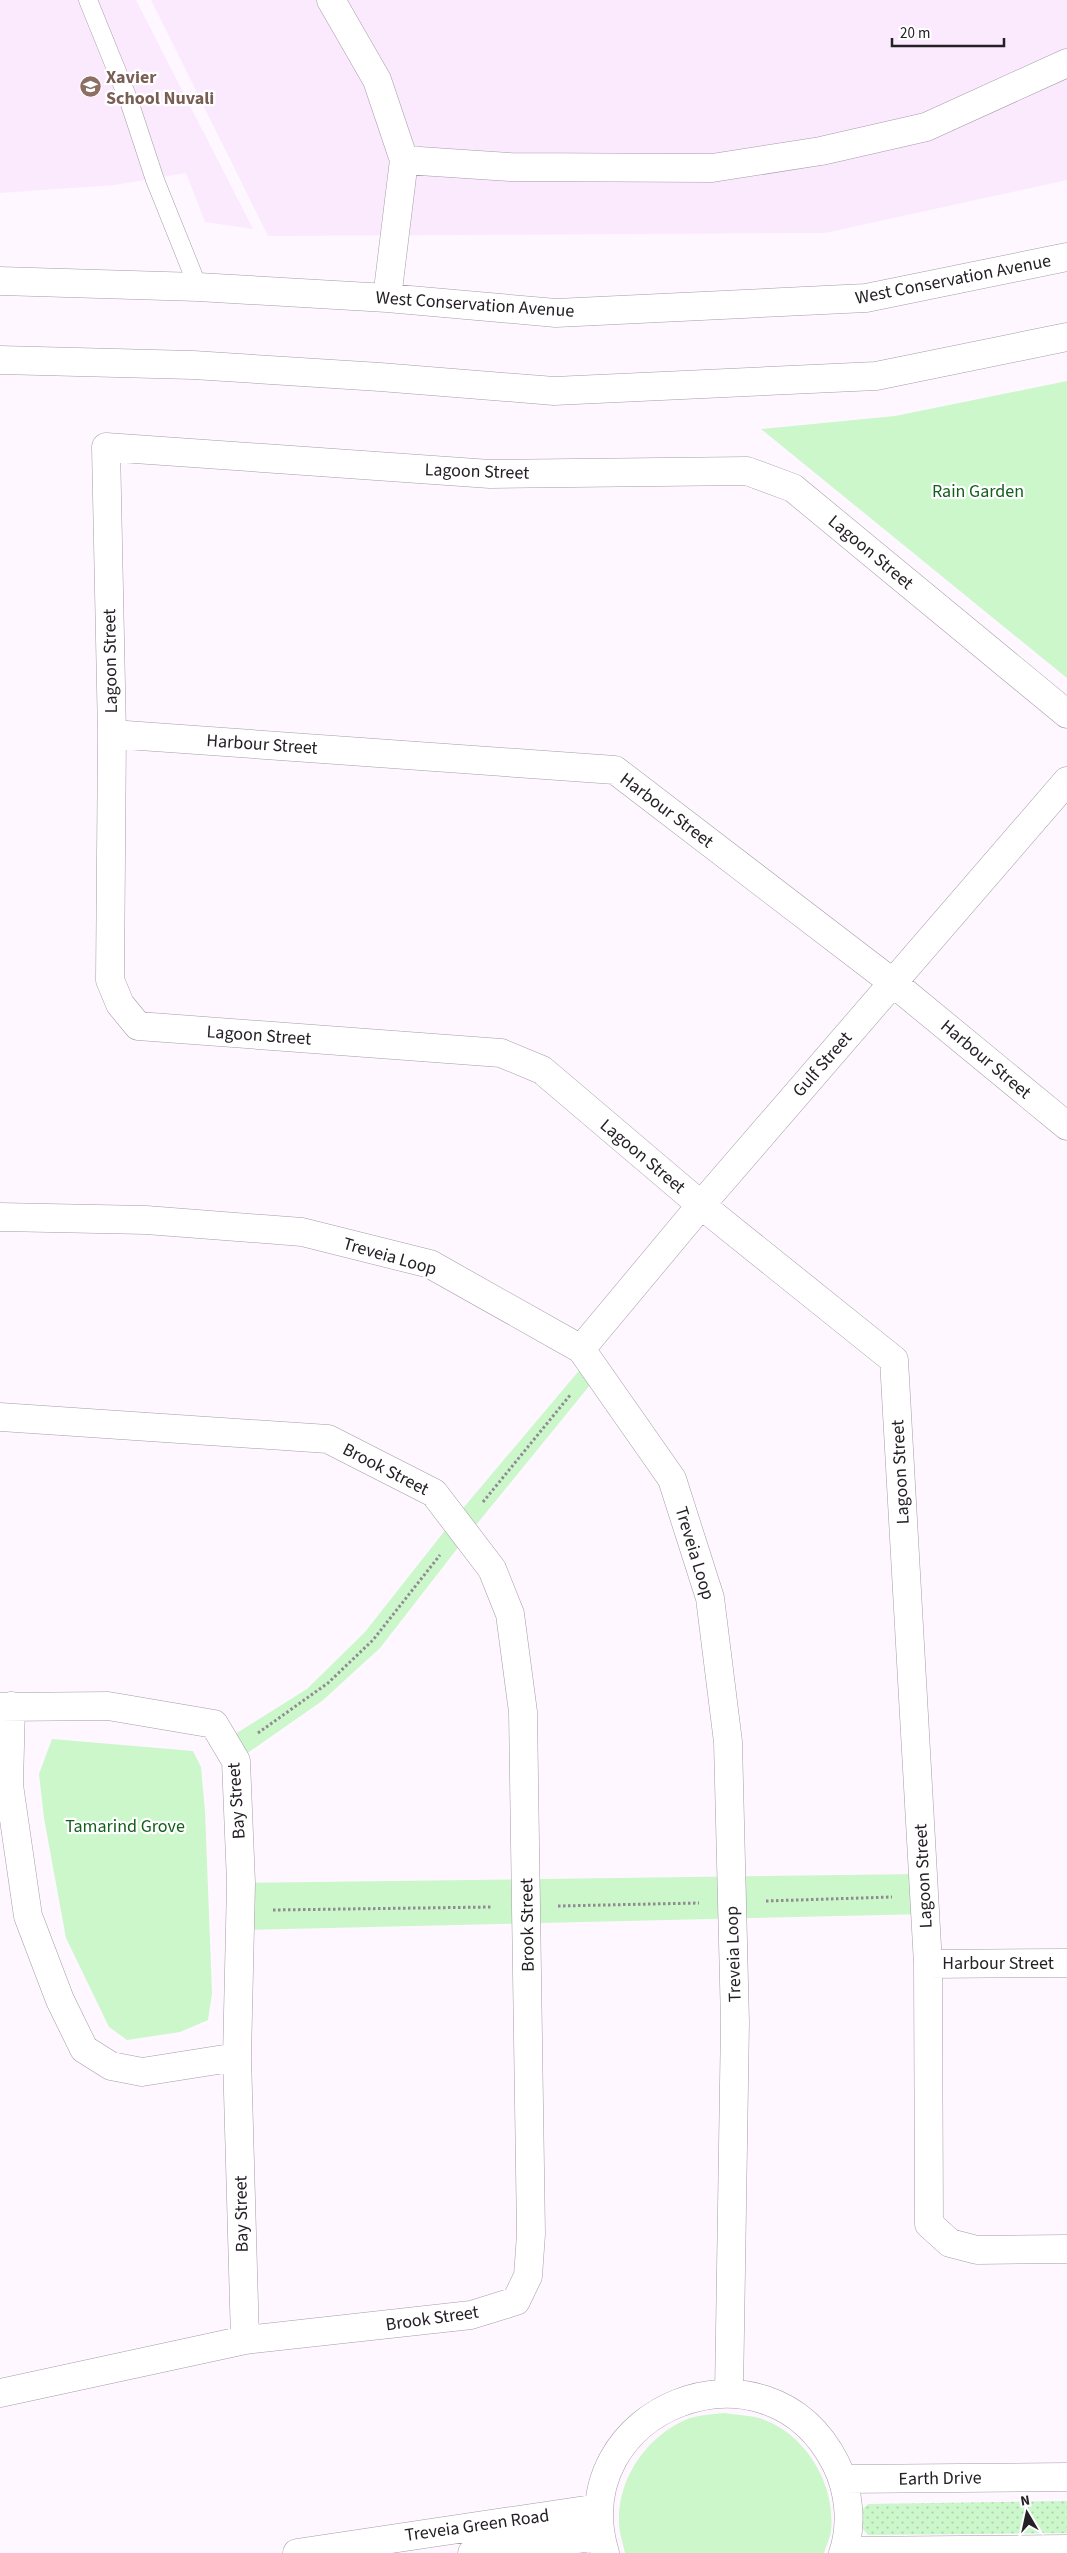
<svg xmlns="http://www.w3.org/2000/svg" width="1067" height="2553" font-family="'Source Sans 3',sans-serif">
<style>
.built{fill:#fbeafe}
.grass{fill:url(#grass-dots)}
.park{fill:#cbf7cb}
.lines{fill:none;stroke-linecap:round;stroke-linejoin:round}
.service-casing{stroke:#a69ba7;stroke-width:19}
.minor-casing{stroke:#a69ba7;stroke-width:29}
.path{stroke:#908b91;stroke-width:3;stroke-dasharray:2.5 2.5;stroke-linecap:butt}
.service{stroke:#fff;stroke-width:18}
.minor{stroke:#fff;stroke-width:28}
.labels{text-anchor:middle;stroke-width:4.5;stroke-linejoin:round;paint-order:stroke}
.education-label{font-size:18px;font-weight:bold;fill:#785e54;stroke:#fff;text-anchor:start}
.street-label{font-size:18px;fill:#242025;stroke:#fff}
.park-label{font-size:18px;fill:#13601c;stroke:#fff}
</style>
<defs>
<pattern id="grass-dots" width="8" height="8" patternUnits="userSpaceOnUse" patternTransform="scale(1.25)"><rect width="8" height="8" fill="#cbf7cb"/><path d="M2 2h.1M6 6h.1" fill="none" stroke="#aed3ae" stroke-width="1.8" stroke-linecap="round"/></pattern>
</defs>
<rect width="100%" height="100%" fill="#fef7ff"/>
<path class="built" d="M 0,0 L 136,0 L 253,229 L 205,222 L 186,173 L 115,185 L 0,193 Z
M 151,0 L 1067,0 L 1067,180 L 825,233 L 268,236 Z"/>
<path class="grass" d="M 1067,2501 L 1067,2533 L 868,2535 L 859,2524 L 858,2514 L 868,2504 Z"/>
<path class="park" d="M 1067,381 L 1067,678 L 761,429 L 895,416 Z
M 588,1360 L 599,1374 L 467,1536 L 380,1648 L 322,1701 L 236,1761 L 224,1741 L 307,1689 L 365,1632 L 454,1519 Z
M 52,1739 L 193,1751 L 201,1767 L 205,1811 L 212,1993 L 208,2020 L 180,2032 L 127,2040 L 109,2027 L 66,1938 L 44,1818 L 39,1774 Z
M 923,1874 L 926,1914 L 239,1930 L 241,1883 Z
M 725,2413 C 736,2415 748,2415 759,2418 C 805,2432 836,2484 831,2531 C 830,2538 826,2546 824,2553 L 625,2553 C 623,2543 619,2533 619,2523 C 617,2478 648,2434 690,2418 C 701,2415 714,2414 725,2413 Z"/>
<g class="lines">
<defs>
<path id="service" d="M 88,0 L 129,101 L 155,180 L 198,287"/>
<path id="minor" d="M 331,0 L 377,80 L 404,160 L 387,298
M 404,160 L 510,167 L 712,168 L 821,151 L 926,127 L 1067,63
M 0,281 L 198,287 L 387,298 L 556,313 L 866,298 L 1067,257
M 0,360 L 193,365 L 380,377 L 554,391 L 876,376 L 1067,337
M 1067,714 L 793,488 L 747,471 L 490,474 L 106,447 L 112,734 L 110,980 L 120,1004 L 138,1026 L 501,1053 L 542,1070 L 701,1205 L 894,1360 L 928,1964 L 929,2224 L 950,2243 L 977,2250 L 1067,2249
M 112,734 L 615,770 L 892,982 L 1067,1126
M 0,1217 L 146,1220 L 302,1232 L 430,1264 L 581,1349 L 672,1479 L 710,1598 L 728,1742 L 735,2022 L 729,2393
M 581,1349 L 701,1205 L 1067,781
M 0,1417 L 328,1439 L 434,1493 L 492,1569 L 510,1614 L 523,1712 L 531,2234 L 528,2276 L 516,2301 L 471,2315 L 245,2340 L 0,2393
M 11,1706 L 9,1785 L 28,1916 L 60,2000 L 84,2049 L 111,2066 L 142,2072 L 237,2057
M 0,1707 L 108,1706 L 214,1724 L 236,1761 L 241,1883 L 237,2057 L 245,2340
M 928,1964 L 1067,1963
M 844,2479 L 1067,2477
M 845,2551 L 1067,2549
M 297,2553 L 599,2508
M 472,2553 L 600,2536
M 605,2553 C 562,2409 767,2327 836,2464 C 849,2490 853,2525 843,2553"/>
</defs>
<use href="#service" class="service-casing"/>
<use href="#minor" class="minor-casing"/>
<path class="path" d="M 483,1502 L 571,1394
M 258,1733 L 328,1683 L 373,1640 L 440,1555
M 766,1901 L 892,1897
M 558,1906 L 699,1903
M 273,1910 L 492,1907"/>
<use href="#service" class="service"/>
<use href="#minor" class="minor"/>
</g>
<defs>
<symbol id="school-disc" viewBox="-11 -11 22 22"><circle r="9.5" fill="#8d6e63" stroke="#fff"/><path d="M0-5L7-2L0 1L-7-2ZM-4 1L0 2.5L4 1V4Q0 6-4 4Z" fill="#fff"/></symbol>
</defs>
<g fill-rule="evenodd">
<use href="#school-disc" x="78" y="74" width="25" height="25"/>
</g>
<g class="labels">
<g class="education-label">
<text x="106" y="83">Xavier<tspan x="106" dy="21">School Nuvali</tspan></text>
</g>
<g class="street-label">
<text transform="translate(953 279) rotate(-11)" y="6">West Conservation Avenue</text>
<text transform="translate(475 304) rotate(4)" y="6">West Conservation Avenue</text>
<text transform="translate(477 471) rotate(2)" y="6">Lagoon Street</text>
<text transform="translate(871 552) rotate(40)" y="6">Lagoon Street</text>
<text transform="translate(110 661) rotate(-91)" y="6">Lagoon Street</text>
<text transform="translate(262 744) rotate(4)" y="6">Harbour Street</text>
<text transform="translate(667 810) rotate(37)" y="6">Harbour Street</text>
<text transform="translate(259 1035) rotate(4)" y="6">Lagoon Street</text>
<text transform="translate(986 1059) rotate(40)" y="6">Harbour Street</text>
<text transform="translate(822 1064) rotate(-49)" y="6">Gulf Street</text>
<text transform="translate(643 1156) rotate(40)" y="6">Lagoon Street</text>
<text transform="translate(390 1256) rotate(16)" y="6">Treveia Loop</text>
<text transform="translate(386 1469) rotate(27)" y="6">Brook Street</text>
<text transform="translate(900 1472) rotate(-93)" y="6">Lagoon Street</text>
<text transform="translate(695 1553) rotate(73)" y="6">Treveia Loop</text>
<text transform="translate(236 1801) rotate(-94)" y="6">Bay Street</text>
<text transform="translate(923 1876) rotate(-93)" y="6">Lagoon Street</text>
<text transform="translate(527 1925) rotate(-91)" y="6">Brook Street</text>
<text transform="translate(733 1954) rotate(-92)" y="6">Treveia Loop</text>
<text x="998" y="1969">Harbour Street</text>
<text transform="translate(241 2214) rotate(-91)" y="6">Bay Street</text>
<text transform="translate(432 2318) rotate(-8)" y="6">Brook Street</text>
<text transform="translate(940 2478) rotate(-1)" y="6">Earth Drive</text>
<text transform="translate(477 2525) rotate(-8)" y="6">Treveia Green Road</text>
</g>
<g class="park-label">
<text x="978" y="497">Rain Garden</text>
<text x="125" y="1832">Tamarind Grove</text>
</g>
</g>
<g transform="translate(1027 2513) rotate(351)" stroke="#ffffff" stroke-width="4" paint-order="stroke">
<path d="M0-4L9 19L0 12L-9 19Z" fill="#242025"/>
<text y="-8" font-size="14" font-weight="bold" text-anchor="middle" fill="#242025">N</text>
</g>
<path d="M892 38v8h112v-8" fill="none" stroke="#242025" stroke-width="2.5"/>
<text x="900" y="38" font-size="15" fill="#242025" stroke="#ffffff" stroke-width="4" paint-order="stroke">20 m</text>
</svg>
